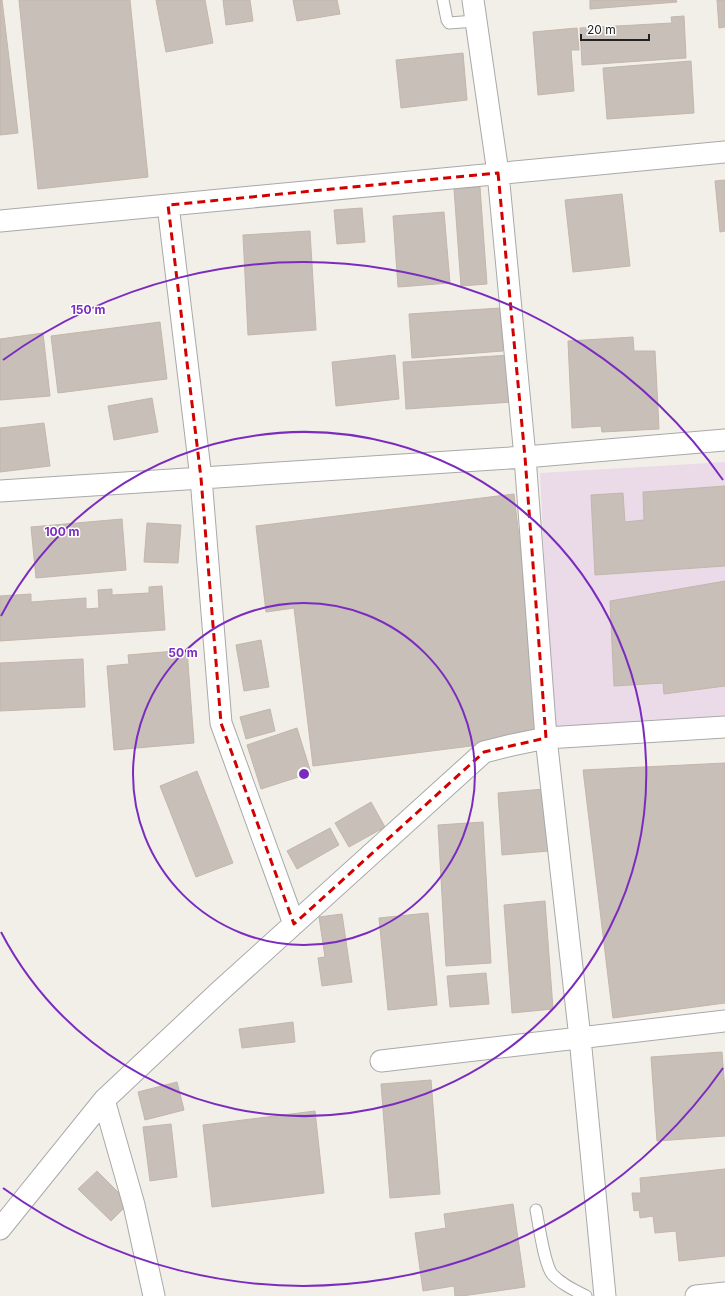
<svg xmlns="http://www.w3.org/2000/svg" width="725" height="1296" font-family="Inter,sans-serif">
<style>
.industrial{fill:#ebdbe8}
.building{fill:#c7bfb8;stroke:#c4b6ab}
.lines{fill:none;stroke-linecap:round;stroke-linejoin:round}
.service-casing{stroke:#a9a9a9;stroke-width:13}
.minor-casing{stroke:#a9a9a9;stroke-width:23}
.service{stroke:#fff;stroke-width:11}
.minor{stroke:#fff;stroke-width:21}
.marked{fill:none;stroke:#d40000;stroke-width:3;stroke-dasharray:8 5;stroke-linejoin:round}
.ring{fill:none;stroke:#7b2cbf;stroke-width:2}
.centre{fill:#7b2cbf;stroke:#fff;stroke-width:2}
.ring-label{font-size:12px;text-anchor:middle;font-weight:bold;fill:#7b2cbf;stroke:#fff;stroke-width:3;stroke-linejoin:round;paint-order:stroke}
</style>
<rect width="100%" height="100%" fill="#f2efe9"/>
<path class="industrial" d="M 725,462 L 725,731 L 553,741 L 540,473 Z"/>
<path class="building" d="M 0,0 L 2,0 L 18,133 L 0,135 Z
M 19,0 L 130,0 L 148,177 L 38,189 Z
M 156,0 L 205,0 L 213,43 L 166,52 Z
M 223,0 L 250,0 L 253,21 L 226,25 Z
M 293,0 L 337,0 L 340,14 L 297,21 Z
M 590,0 L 676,0 L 677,2 L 590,9 Z
M 717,0 L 725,0 L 725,27 L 719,28 Z
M 684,16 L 686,58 L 582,65 L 580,28 L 672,23 L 671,17 Z
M 577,28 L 579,50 L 571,50 L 574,91 L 538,95 L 533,32 Z
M 463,53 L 467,100 L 401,108 L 396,60 Z
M 691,61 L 694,113 L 607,119 L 603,68 Z
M 725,180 L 725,231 L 720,232 L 715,181 Z
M 480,187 L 487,284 L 461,286 L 454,189 Z
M 622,194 L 630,266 L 573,272 L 565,200 Z
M 362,208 L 365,242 L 337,244 L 334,210 Z
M 444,212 L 450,283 L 398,287 L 393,216 Z
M 310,231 L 316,330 L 248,335 L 243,235 Z
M 500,308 L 503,351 L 412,358 L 409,314 Z
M 160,322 L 167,379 L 58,393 L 51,336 Z
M 43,333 L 50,396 L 0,400 L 0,339 Z
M 633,337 L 634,351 L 655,351 L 659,429 L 602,432 L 601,426 L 572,428 L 568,341 Z
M 395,355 L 399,399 L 336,406 L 332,362 Z
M 510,355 L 513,402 L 406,409 L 403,362 Z
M 152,398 L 158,432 L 114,440 L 108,406 Z
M 44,423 L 50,466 L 0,472 L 0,428 Z
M 725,486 L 725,566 L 595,575 L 591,495 L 623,493 L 625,522 L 644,520 L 643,492 Z
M 514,494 L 542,737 L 313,766 L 294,608 L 266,612 L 256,526 Z
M 122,519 L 126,570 L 36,578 L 31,527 Z
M 147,523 L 181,525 L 178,563 L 144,562 Z
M 725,581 L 725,686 L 664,694 L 663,683 L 614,686 L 610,601 Z
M 162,586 L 165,630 L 0,641 L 0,596 L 31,594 L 31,602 L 86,598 L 86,609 L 99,608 L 98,590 L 112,589 L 112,595 L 149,593 L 149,587 Z
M 261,640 L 269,687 L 244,691 L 236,645 Z
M 187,650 L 194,743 L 114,750 L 107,666 L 129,664 L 128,655 Z
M 83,659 L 85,707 L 0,711 L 0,663 Z
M 270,709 L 275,731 L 246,739 L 240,717 Z
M 297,728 L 311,773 L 261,789 L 247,745 Z
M 725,763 L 725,1003 L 613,1018 L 583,770 Z
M 197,771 L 233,863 L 196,877 L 160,786 Z
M 544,789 L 549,851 L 502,855 L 498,793 Z
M 371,802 L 385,827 L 349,847 L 335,823 Z
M 483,822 L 491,963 L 446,966 L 438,825 Z
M 330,828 L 339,845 L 297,869 L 287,851 Z
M 545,901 L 553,1009 L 512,1013 L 504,905 Z
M 428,913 L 437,1005 L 388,1010 L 379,918 Z
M 342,914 L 352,982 L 322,986 L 318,958 L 325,957 L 319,917 Z
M 486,973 L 489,1004 L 450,1007 L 447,976 Z
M 293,1022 L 295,1042 L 242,1048 L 239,1029 Z
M 722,1052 L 725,1091 L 725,1136 L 657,1141 L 651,1057 Z
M 431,1080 L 440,1194 L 390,1198 L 381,1084 Z
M 177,1082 L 184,1110 L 145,1120 L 138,1092 Z
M 315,1111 L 324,1193 L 212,1207 L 203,1125 Z
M 171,1124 L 177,1177 L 150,1181 L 143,1127 Z
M 725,1169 L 725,1256 L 679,1261 L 676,1231 L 655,1233 L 653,1216 L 640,1218 L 639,1210 L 634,1211 L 632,1193 L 641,1193 L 640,1178 Z
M 97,1171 L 129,1203 L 111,1221 L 78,1189 Z
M 513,1204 L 525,1287 L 462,1296 L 455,1296 L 454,1286 L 423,1291 L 415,1233 L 446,1228 L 444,1214 Z"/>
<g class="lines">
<defs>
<path id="service" d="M 443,0 L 447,20 L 449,23 L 475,21
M 536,1210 C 539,1225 544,1263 552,1274 C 561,1284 574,1290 586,1296"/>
<path id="minor" d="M 473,0 L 498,173 L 525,457 L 546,738 L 580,1038 L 605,1296
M 168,205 L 201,478 L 221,723 L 294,924
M 0,221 L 725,152
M 0,491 L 525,457 L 725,440
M 381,1061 L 725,1021
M 104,1100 L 134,1205 L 154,1296
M 0,1229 L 104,1100 L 220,991 L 484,752 L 512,745 L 546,738 L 725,727
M 696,1296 L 725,1293"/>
</defs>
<use href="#service" class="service-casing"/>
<use href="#minor" class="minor-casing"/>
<use href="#service" class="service"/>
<use href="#minor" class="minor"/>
</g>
<path class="marked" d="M 498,173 L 525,457 L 546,738 L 484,752 L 294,924 L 221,723 L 201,478 L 168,205 Z"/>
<g class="ring">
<circle cx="304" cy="774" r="171"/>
<path d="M1 616A342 342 0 1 1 1 932"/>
<path d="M723 1068A512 512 0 0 1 3 1188M3 360A512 512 0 0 1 723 480"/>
</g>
<circle cx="304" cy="774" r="6" class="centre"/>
<g class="ring-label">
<text x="88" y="314">150 m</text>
<text x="62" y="536">100 m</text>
<text x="183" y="657">50 m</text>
</g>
<path d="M581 34v6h68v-6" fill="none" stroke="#222222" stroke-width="2"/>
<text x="587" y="34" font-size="12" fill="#222222" stroke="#ffffff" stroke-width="3" paint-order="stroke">20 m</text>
</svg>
